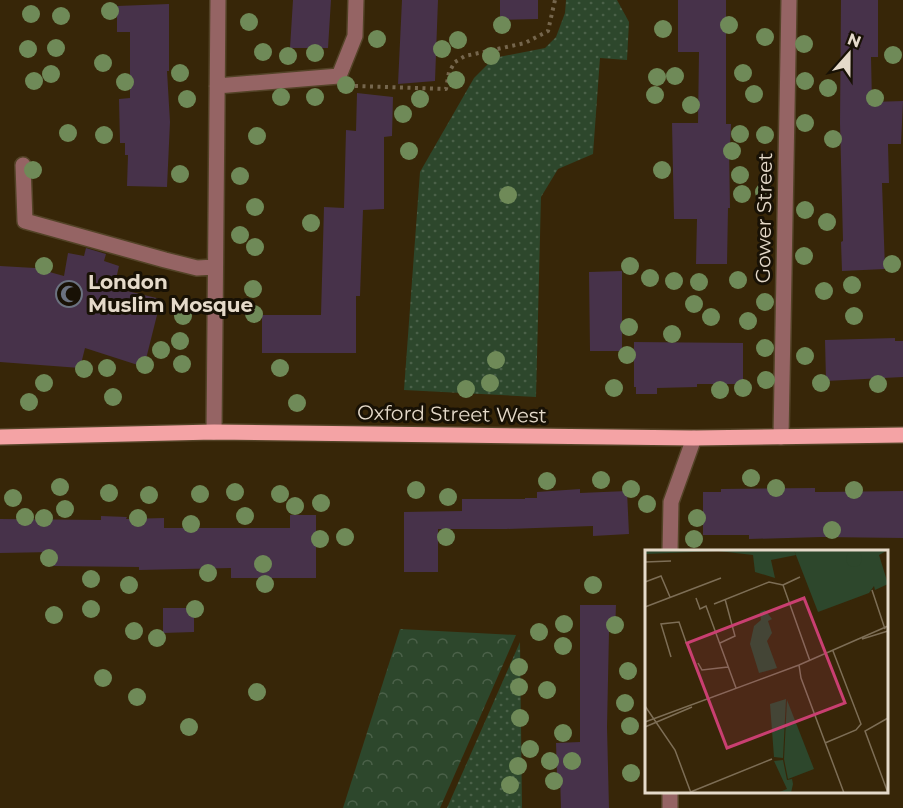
<svg xmlns="http://www.w3.org/2000/svg" width="903" height="808" font-family="Montserrat,sans-serif">
<style>
.grass{fill:url(#grass-dots)}
.forest{fill:url(#forest-crowns)}
.building{fill:#47324a}
.lines{fill:none;stroke-linecap:round;stroke-linejoin:round}
.minor-casing{stroke:#534327;stroke-width:18}
.major-casing{stroke:#534327;stroke-width:18}
.path{stroke:#75664d;stroke-width:4;stroke-dasharray:3 4.5;stroke-linecap:butt}
.minor{stroke:#956464;stroke-width:15}
.major{stroke:#f4a3a5;stroke-width:15}
.tree{fill:#6f8a58}
.labels{text-anchor:middle;stroke-width:6;stroke-linejoin:round;paint-order:stroke}
.street-label{font-size:20px;fill:#e5daca;stroke:#181105}
.poi-label{font-size:20px;font-weight:bold;fill:#e5daca;stroke:#181105;text-anchor:start}
.inset-road{fill:none;stroke:#7d6e56;stroke-width:1.5}
.view{fill:#c93f71;fill-opacity:0.15;stroke:#c93f71;stroke-width:3}
.inset-edge{fill:none;stroke:#e5daca;stroke-width:3}
</style>
<defs>
<pattern id="grass-dots" width="8" height="8" patternUnits="userSpaceOnUse" patternTransform="scale(1.5)"><rect width="8" height="8" fill="#2d472c"/><path d="M2 2h.1M6 6h.1" fill="none" stroke="#4b6149" stroke-width="1.8" stroke-linecap="round"/></pattern>
<pattern id="forest-crowns" width="20" height="18" patternUnits="userSpaceOnUse" patternTransform="scale(1.5)"><rect width="20" height="18" fill="#2d472c"/><path d="M2 6a3 3 0 1 1 6 0M12 15a3 3 0 1 1 6 0" fill="none" stroke="#4b6149"/></pattern>
</defs>
<rect width="100%" height="100%" fill="#372608"/>
<path class="grass" d="M 566,0 L 617,0 L 629,22 L 627,60 L 600,58 L 593,154 L 558,169 L 541,197 L 536,397 L 404,390 L 420,172 L 474,78 L 494,58 L 545,48 L 556,37 L 565,13 Z
M 520,642 L 522,808 L 447,808 Z"/>
<path class="forest" d="M 400,629 L 516,635 L 440,808 L 343,808 Z"/>
<path class="building" d="M 293,0 L 331,0 L 328,48 L 290,48 Z
M 402,0 L 438,0 L 435,81 L 398,84 Z
M 500,0 L 538,0 L 538,19 L 500,20 Z
M 678,0 L 726,0 L 726,124 L 731,124 L 730,148 L 729,148 L 730,208 L 728,208 L 727,264 L 696,264 L 697,219 L 674,219 L 672,123 L 698,123 L 699,52 L 678,52 Z
M 841,0 L 878,0 L 878,57 L 871,57 L 872,102 L 903,101 L 901,144 L 888,144 L 889,183 L 882,183 L 885,269 L 842,271 L 841,242 L 843,241 L 840,123 Z
M 169,4 L 169,71 L 167,71 L 170,122 L 167,187 L 127,186 L 128,155 L 125,155 L 125,143 L 120,143 L 119,99 L 130,98 L 130,32 L 117,32 L 117,6 Z
M 357,93 L 393,97 L 392,136 L 384,137 L 384,209 L 363,210 L 360,296 L 356,296 L 356,353 L 262,353 L 262,315 L 321,315 L 324,207 L 344,208 L 346,130 L 356,131 Z
M 86,248 L 106,254 L 104,261 L 119,266 L 114,288 L 161,299 L 144,367 L 85,348 L 80,368 L 0,362 L 0,266 L 35,268 L 64,276 L 68,253 L 84,256 Z
M 622,271 L 622,351 L 590,351 L 589,272 Z
M 895,338 L 895,341 L 903,341 L 903,377 L 826,381 L 825,340 Z
M 634,342 L 743,343 L 743,384 L 697,384 L 697,387 L 657,388 L 657,394 L 636,394 L 636,387 L 634,387 Z
M 815,488 L 815,492 L 822,492 L 903,491 L 903,538 L 822,537 L 749,539 L 749,535 L 703,535 L 703,492 L 721,492 L 721,489 Z
M 580,489 L 580,493 L 627,491 L 629,534 L 593,536 L 593,526 L 506,529 L 438,529 L 438,572 L 404,572 L 404,512 L 462,511 L 462,499 L 525,499 L 525,498 L 537,498 L 537,492 Z
M 290,515 L 316,515 L 316,578 L 231,578 L 231,568 L 139,570 L 139,567 L 53,566 L 53,552 L 0,553 L 0,519 L 101,520 L 101,516 L 127,517 L 126,519 L 164,518 L 164,528 L 290,528 Z
M 580,605 L 616,605 L 615,632 L 609,632 L 607,727 L 609,808 L 561,808 L 560,775 L 557,775 L 556,743 L 580,742 Z
M 163,608 L 194,608 L 194,632 L 163,633 Z"/>
<g class="lines">
<defs>
<path id="minor" d="M 217,86 L 339,76 L 355,36 L 356,0
M 23,165 L 25,221 L 165,260 L 197,268 L 215,267
M 214,432 L 218,0
M 781,437 L 789,0
M 670,552 L 671,502 L 694,438
M 670,792 L 670,808"/>
<path id="major" d="M 0,437 L 214,432 L 694,438 L 903,435"/>
</defs>
<use href="#minor" class="minor-casing"/>
<use href="#major" class="major-casing"/>
<path class="path" d="M 355,86 L 446,89 L 449,72 L 455,62 L 465,56 L 525,43 L 548,31 L 555,0"/>
<use href="#minor" class="minor"/>
<use href="#major" class="major"/>
</g>
<g class="tree">
<circle cx="110" cy="11" r="9"/>
<circle cx="31" cy="14" r="9"/>
<circle cx="61" cy="16" r="9"/>
<circle cx="249" cy="22" r="9"/>
<circle cx="502" cy="25" r="9"/>
<circle cx="729" cy="25" r="9"/>
<circle cx="663" cy="29" r="9"/>
<circle cx="765" cy="37" r="9"/>
<circle cx="377" cy="39" r="9"/>
<circle cx="458" cy="40" r="9"/>
<circle cx="804" cy="44" r="9"/>
<circle cx="56" cy="48" r="9"/>
<circle cx="28" cy="49" r="9"/>
<circle cx="442" cy="49" r="9"/>
<circle cx="263" cy="52" r="9"/>
<circle cx="315" cy="53" r="9"/>
<circle cx="893" cy="55" r="9"/>
<circle cx="288" cy="56" r="9"/>
<circle cx="491" cy="56" r="9"/>
<circle cx="103" cy="63" r="9"/>
<circle cx="180" cy="73" r="9"/>
<circle cx="743" cy="73" r="9"/>
<circle cx="51" cy="74" r="9"/>
<circle cx="675" cy="76" r="9"/>
<circle cx="657" cy="77" r="9"/>
<circle cx="456" cy="80" r="9"/>
<circle cx="34" cy="81" r="9"/>
<circle cx="805" cy="81" r="9"/>
<circle cx="125" cy="82" r="9"/>
<circle cx="346" cy="85" r="9"/>
<circle cx="828" cy="88" r="9"/>
<circle cx="754" cy="94" r="9"/>
<circle cx="655" cy="95" r="9"/>
<circle cx="281" cy="97" r="9"/>
<circle cx="315" cy="97" r="9"/>
<circle cx="875" cy="98" r="9"/>
<circle cx="187" cy="99" r="9"/>
<circle cx="420" cy="99" r="9"/>
<circle cx="691" cy="105" r="9"/>
<circle cx="403" cy="114" r="9"/>
<circle cx="805" cy="123" r="9"/>
<circle cx="68" cy="133" r="9"/>
<circle cx="740" cy="134" r="9"/>
<circle cx="104" cy="135" r="9"/>
<circle cx="765" cy="135" r="9"/>
<circle cx="257" cy="136" r="9"/>
<circle cx="833" cy="139" r="9"/>
<circle cx="409" cy="151" r="9"/>
<circle cx="732" cy="151" r="9"/>
<circle cx="33" cy="170" r="9"/>
<circle cx="662" cy="170" r="9"/>
<circle cx="180" cy="174" r="9"/>
<circle cx="740" cy="175" r="9"/>
<circle cx="240" cy="176" r="9"/>
<circle cx="764" cy="192" r="9"/>
<circle cx="742" cy="194" r="9"/>
<circle cx="508" cy="195" r="9"/>
<circle cx="255" cy="207" r="9"/>
<circle cx="805" cy="210" r="9"/>
<circle cx="827" cy="222" r="9"/>
<circle cx="311" cy="223" r="9"/>
<circle cx="240" cy="235" r="9"/>
<circle cx="255" cy="247" r="9"/>
<circle cx="804" cy="256" r="9"/>
<circle cx="892" cy="264" r="9"/>
<circle cx="44" cy="266" r="9"/>
<circle cx="630" cy="266" r="9"/>
<circle cx="650" cy="278" r="9"/>
<circle cx="738" cy="280" r="9"/>
<circle cx="674" cy="281" r="9"/>
<circle cx="699" cy="282" r="9"/>
<circle cx="852" cy="285" r="9"/>
<circle cx="253" cy="289" r="9"/>
<circle cx="824" cy="291" r="9"/>
<circle cx="765" cy="302" r="9"/>
<circle cx="694" cy="304" r="9"/>
<circle cx="254" cy="314" r="9"/>
<circle cx="183" cy="316" r="9"/>
<circle cx="854" cy="316" r="9"/>
<circle cx="711" cy="317" r="9"/>
<circle cx="748" cy="321" r="9"/>
<circle cx="629" cy="327" r="9"/>
<circle cx="672" cy="334" r="9"/>
<circle cx="180" cy="341" r="9"/>
<circle cx="765" cy="348" r="9"/>
<circle cx="161" cy="350" r="9"/>
<circle cx="627" cy="355" r="9"/>
<circle cx="805" cy="356" r="9"/>
<circle cx="496" cy="360" r="9"/>
<circle cx="182" cy="364" r="9"/>
<circle cx="145" cy="365" r="9"/>
<circle cx="107" cy="368" r="9"/>
<circle cx="280" cy="368" r="9"/>
<circle cx="84" cy="369" r="9"/>
<circle cx="766" cy="380" r="9"/>
<circle cx="44" cy="383" r="9"/>
<circle cx="490" cy="383" r="9"/>
<circle cx="821" cy="383" r="9"/>
<circle cx="878" cy="384" r="9"/>
<circle cx="614" cy="388" r="9"/>
<circle cx="743" cy="388" r="9"/>
<circle cx="466" cy="389" r="9"/>
<circle cx="720" cy="390" r="9"/>
<circle cx="113" cy="397" r="9"/>
<circle cx="29" cy="402" r="9"/>
<circle cx="297" cy="403" r="9"/>
<circle cx="751" cy="478" r="9"/>
<circle cx="601" cy="480" r="9"/>
<circle cx="547" cy="481" r="9"/>
<circle cx="60" cy="487" r="9"/>
<circle cx="776" cy="488" r="9"/>
<circle cx="631" cy="489" r="9"/>
<circle cx="416" cy="490" r="9"/>
<circle cx="854" cy="490" r="9"/>
<circle cx="235" cy="492" r="9"/>
<circle cx="109" cy="493" r="9"/>
<circle cx="200" cy="494" r="9"/>
<circle cx="280" cy="494" r="9"/>
<circle cx="149" cy="495" r="9"/>
<circle cx="448" cy="497" r="9"/>
<circle cx="13" cy="498" r="9"/>
<circle cx="321" cy="503" r="9"/>
<circle cx="647" cy="504" r="9"/>
<circle cx="295" cy="506" r="9"/>
<circle cx="65" cy="509" r="9"/>
<circle cx="245" cy="516" r="9"/>
<circle cx="25" cy="517" r="9"/>
<circle cx="44" cy="518" r="9"/>
<circle cx="138" cy="518" r="9"/>
<circle cx="697" cy="518" r="9"/>
<circle cx="191" cy="524" r="9"/>
<circle cx="832" cy="530" r="9"/>
<circle cx="345" cy="537" r="9"/>
<circle cx="446" cy="537" r="9"/>
<circle cx="320" cy="539" r="9"/>
<circle cx="694" cy="539" r="9"/>
<circle cx="49" cy="558" r="9"/>
<circle cx="263" cy="564" r="9"/>
<circle cx="208" cy="573" r="9"/>
<circle cx="91" cy="579" r="9"/>
<circle cx="265" cy="584" r="9"/>
<circle cx="129" cy="585" r="9"/>
<circle cx="593" cy="585" r="9"/>
<circle cx="91" cy="609" r="9"/>
<circle cx="195" cy="609" r="9"/>
<circle cx="54" cy="615" r="9"/>
<circle cx="564" cy="624" r="9"/>
<circle cx="615" cy="625" r="9"/>
<circle cx="134" cy="631" r="9"/>
<circle cx="539" cy="632" r="9"/>
<circle cx="157" cy="638" r="9"/>
<circle cx="563" cy="646" r="9"/>
<circle cx="519" cy="667" r="9"/>
<circle cx="628" cy="671" r="9"/>
<circle cx="103" cy="678" r="9"/>
<circle cx="519" cy="687" r="9"/>
<circle cx="547" cy="690" r="9"/>
<circle cx="257" cy="692" r="9"/>
<circle cx="137" cy="697" r="9"/>
<circle cx="625" cy="703" r="9"/>
<circle cx="520" cy="718" r="9"/>
<circle cx="630" cy="726" r="9"/>
<circle cx="189" cy="727" r="9"/>
<circle cx="563" cy="733" r="9"/>
<circle cx="530" cy="749" r="9"/>
<circle cx="550" cy="761" r="9"/>
<circle cx="572" cy="761" r="9"/>
<circle cx="518" cy="766" r="9"/>
<circle cx="631" cy="773" r="9"/>
<circle cx="554" cy="781" r="9"/>
<circle cx="510" cy="785" r="9"/>
</g>
<defs>
<symbol id="mosque-ring" viewBox="-11 -11 22 22"><circle r="9.5" fill="#181105" stroke="#6b7280" stroke-width="1.5"/><path d="M3.5-4.9A6 6 0 1 0 3.5 4.9A5 5 0 1 1 3.5-4.9Z" fill="#6b7280"/></symbol>
</defs>
<g fill-rule="evenodd">
<use href="#mosque-ring" x="54" y="279" width="30" height="30"/>
</g>
<g class="labels">
<g class="street-label">
<text transform="translate(764 218) rotate(-89)" y="7">Gower Street</text>
<text transform="translate(452 414) rotate(1)" y="7">Oxford Street West</text>
</g>
<g class="poi-label">
<text x="88" y="289">London<tspan x="88" dy="23">Muslim Mosque</tspan></text>
</g>
</g>
<g transform="translate(645 550)">
<rect width="243" height="243" fill="#372608"/>
<path d="M 149,0 L 243,0 L 234,5 L 243,34 L 230,40 L 229,36 L 224,43 L 173,62 ZM 120,60 L 127,69 L 123,71 L 127,83 L 122,91 L 132,118 L 114,123 L 105,94 L 109,76 L 116,70 L 115,62 ZM 142,150 L 169,219 L 143,229 L 139,209 Z" fill="#2d472c"/>
<path d="M 0,0 L 149,0 L 151,5 L 126,10 L 130,28 L 110,22 L 108,5 L 73,1 L 0,4 ZM 141,149 L 138,208 L 129,207 L 125,154 ZM 138,210 L 142,230 L 147,229 L 148,234 L 146,243 L 132,243 L 142,239 L 129,211 Z" fill="#2d472c"/>
<path d="M201 9a8 8 0 1 1 16 0a8 8 0 1 1-16 0Z" fill="#2d472c"/>
<path class="inset-road" d="M 0,12 L 26,11M 155,27 L 138,35 L 165,111M 0,32 L 16,26 L 25,47M 227,40 L 240,79M 51,48 L 55,59 L 61,56 L 91,138M 69,54 L 124,32 L 138,35M 0,57 L 76,28M 217,89 L 243,81M 75,93 L 90,86 L 80,49M 26,107 L 16,74 L 34,72 L 42,95M 53,113 L 57,120 L 83,117M 154,115 L 156,128 L 199,243M 0,156 L 30,200 L 46,243M 0,172 L 154,115 L 243,76M 0,177 L 47,157M 180,193 L 211,180 L 216,174 L 188,101M 43,243 L 127,209M 243,243 L 220,181 L 243,168"/>
<path class="view" d="M 159,48 L 200,153 L 82,198 L 42,93 Z"/>
<rect width="243" height="243" class="inset-edge"/>
</g>
<g transform="translate(849 54) rotate(21)" stroke="#181105" stroke-width="4.5" paint-order="stroke">
<path d="M0-4.5L10 22L0 15L-10 22Z" fill="#e5daca"/>
<text y="-9" font-size="16" font-weight="bold" text-anchor="middle" fill="#e5daca">N</text>
</g>
</svg>
